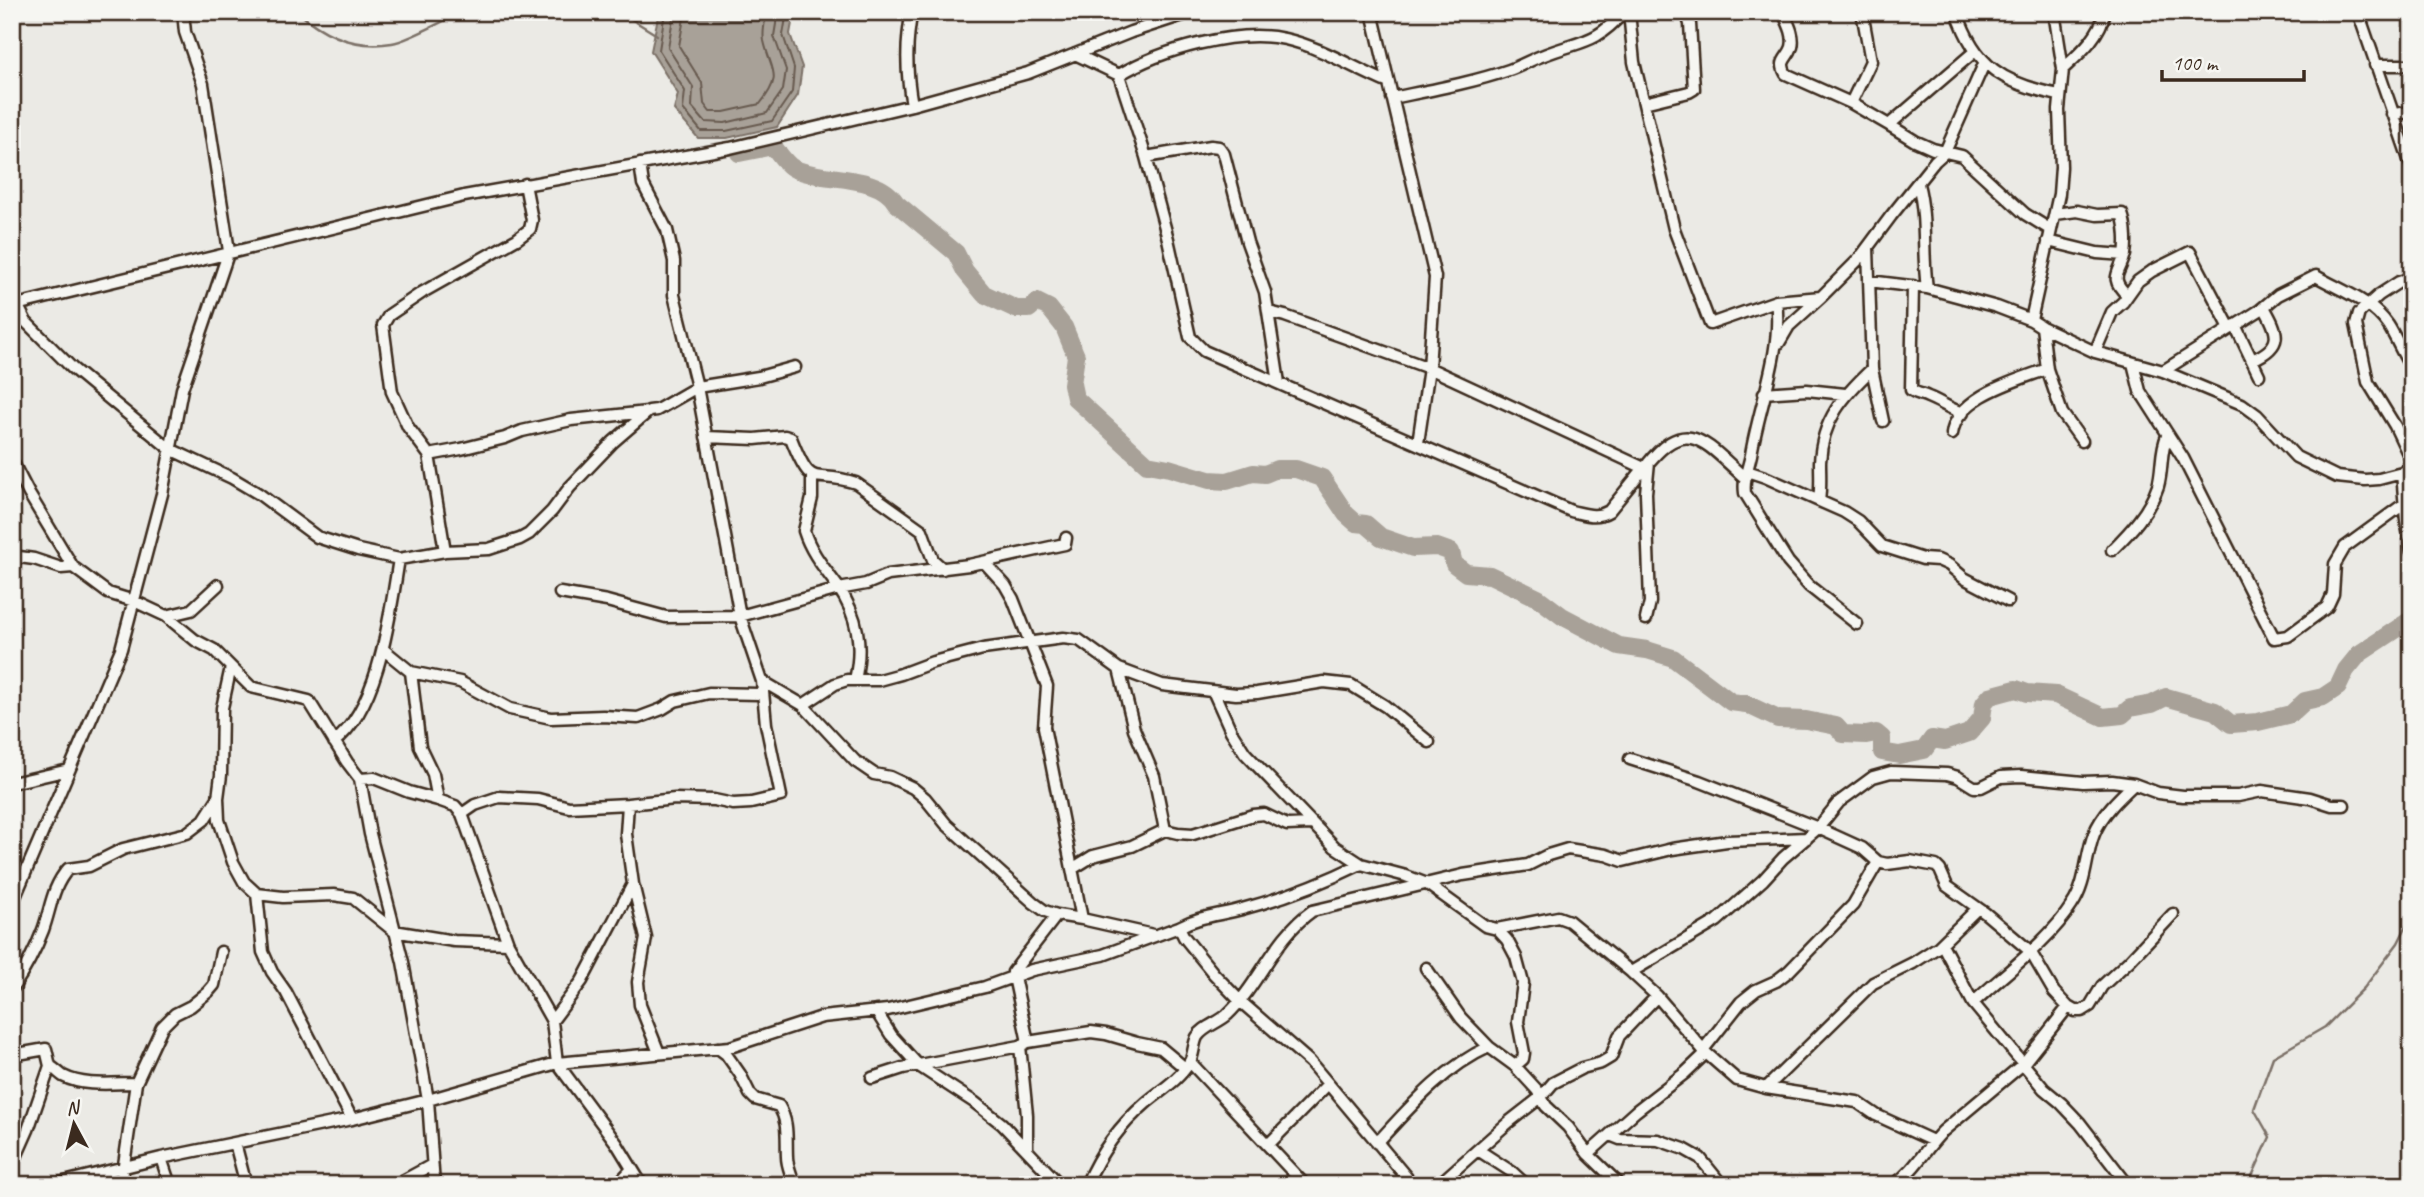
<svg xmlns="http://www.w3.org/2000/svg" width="2424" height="1197" font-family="Caveat,sans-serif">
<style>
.water{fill:#a8a198;stroke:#7c7167;stroke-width:2}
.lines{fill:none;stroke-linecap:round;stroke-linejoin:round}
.shore{stroke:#675a4f;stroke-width:2}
.stream{stroke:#7c7167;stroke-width:2.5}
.river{stroke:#a8a198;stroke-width:18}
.minor-casing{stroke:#3b2a1e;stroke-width:15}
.minor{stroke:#f6f6f2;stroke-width:10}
</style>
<rect width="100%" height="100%" fill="#ebeae5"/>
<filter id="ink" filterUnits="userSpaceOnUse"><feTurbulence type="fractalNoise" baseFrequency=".0143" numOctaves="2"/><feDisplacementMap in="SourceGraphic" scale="14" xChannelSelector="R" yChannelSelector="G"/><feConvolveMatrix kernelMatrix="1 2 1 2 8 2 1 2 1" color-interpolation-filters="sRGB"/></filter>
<g filter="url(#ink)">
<path class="water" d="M 659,12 L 794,12 L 790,34 L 802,67 L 798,95 L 777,127 L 727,138 L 698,138 L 674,110 L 678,94 L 651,51 Z"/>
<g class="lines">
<path class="shore" d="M 665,12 L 659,50 L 685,91 L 683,109 L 701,131 L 726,131 L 772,121 L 792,92 L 794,68 L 783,35 L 787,12
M 674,12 L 668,48 L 693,87 L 692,107 L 705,122 L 725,123 L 767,113 L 783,90 L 786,70 L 774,36 L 778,12
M 685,12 L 679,46 L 702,83 L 704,104 L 710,112 L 724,112 L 760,104 C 784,74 771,72 764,41 C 762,31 765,21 767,12"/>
<path class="stream" d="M 298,12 C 325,36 355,49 392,43 C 407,41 445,20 461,12
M 571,12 L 628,17 L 657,35
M 2248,1185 L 2270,1137 L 2254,1109 L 2273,1057 L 2325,1027 L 2364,988 L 2398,943 L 2412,915"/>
<path class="river" d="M 739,153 L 773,146 C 779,153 787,166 795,169 C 824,182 878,173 896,203 L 956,253 L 965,271 L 984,294 L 1016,309 L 1029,309 L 1037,302 L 1049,308 L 1064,327 L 1076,356 L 1072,384 L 1075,398 L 1147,464 L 1169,468 L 1209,480 L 1227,481 L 1253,473 L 1265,474 L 1277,469 L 1296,469 L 1322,478 L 1346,514 L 1356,523 L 1366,524 L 1381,537 L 1413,548 L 1437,547 L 1451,552 L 1454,564 L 1466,573 L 1490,575 L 1538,598 L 1562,616 L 1619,646 L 1647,650 L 1673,658 L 1731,702 L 1746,704 L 1778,719 L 1806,720 L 1836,726 L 1843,734 L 1866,735 L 1876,733 L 1882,738 L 1882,752 L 1899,755 L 1924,750 L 1932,739 L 1945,741 L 1969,733 L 1982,718 L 1984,703 L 1990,696 L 2016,689 L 2027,693 L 2056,695 L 2103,717 L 2122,715 L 2130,708 L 2152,704 L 2166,697 L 2215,711 L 2231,724 L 2258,722 L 2291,714 L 2305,701 L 2323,697 L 2338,687 L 2346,670 L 2359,654 L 2412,619"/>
<defs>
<path id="minor" d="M 912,12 C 905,44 906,73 912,105
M 1372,12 L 1435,277 L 1429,368 L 1418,443
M 1629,12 L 1634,62 L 1674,229 L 1710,324 L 1776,301 L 1821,297 L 1859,259 L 1891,216 L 1935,161 L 1945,152 L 1984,64
M 1783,12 C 1788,23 1795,35 1792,47 C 1788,59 1778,60 1786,74 L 1851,103 L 1889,125
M 1957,12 C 1975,67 2004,84 2059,95
M 2358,12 L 2412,168
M 1974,52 L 1889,125 L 1915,141 L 1933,149 L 1962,156 L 2025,214 L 2051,230
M 1075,54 L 1119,75 L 1146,157 L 1168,239 L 1190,337 L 1204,351 L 1571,511 C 1585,514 1596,519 1609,511 L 1644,468 L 1429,368 L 1285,316 L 1269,312
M 2375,65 L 2412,65
M 2063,69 C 2080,53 2100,36 2105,12
M 1119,75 C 1160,50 1238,28 1285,39 C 1321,47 1355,69 1389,83
M 1392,98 C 1431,90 1471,83 1509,70 C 1521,66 1532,59 1544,55 C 1582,40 1594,45 1624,12
M 1644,103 L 1689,92 L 1694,89 L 1690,24 L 1686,12
M 1851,103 L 1871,61 L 1862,12
M 2392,114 L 2412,112
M 1146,157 L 1211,146 L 1219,147 L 1224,154 L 1247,242 L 1265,292 L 1279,383
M 640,164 L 643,184 L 667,230 L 674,261 L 674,295 L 697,387 L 740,616 L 839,589 L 866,584 L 888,575 L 969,565 L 1060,545 L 1065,544 L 1066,538
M 1918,184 C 1927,218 1922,253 1927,288 L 1997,307 L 2031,320 L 2042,327 L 2095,352 L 2163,371 L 2242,404 L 2257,415 L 2296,457 L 2337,477 L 2365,480 L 2379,479 L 2402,473 L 2412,466
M 2055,214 L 2077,211 L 2097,215 L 2122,214 C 2126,225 2127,243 2125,254 C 2120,274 2108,277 2127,295
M 2048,241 L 2097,253 L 2125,255
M 1868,248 L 1872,369 L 1883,421
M 2412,278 L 2399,282 L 2379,295 L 2359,313 L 2356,324 L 2368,382 L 2395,426 L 2412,462
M 1869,281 L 1927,288
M 1913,286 L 1911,390 C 1917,394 1922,394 1928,397 C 1941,402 1949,409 1963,413
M 1776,301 C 1783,351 1759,405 1751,455 C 1748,469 1743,479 1745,493 L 1788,562 L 1809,586 L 1857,624
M 17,304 L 26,322 L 72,368 L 170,449 L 232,478 L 259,494 L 317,537 L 358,550 L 399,559 L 445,551 L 489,549 L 520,539 L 529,534 L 552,511 L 570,487 L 613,442 L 649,411 L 657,410 L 697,387 L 759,377 L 795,367
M 12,306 L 464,196 L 730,148 L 912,105 L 1028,73 L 1131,32 L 1192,12
M 2031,320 L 2059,194 L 2061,167 L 2059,110 L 2063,69 L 2054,12
M 2235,325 L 2259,375
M 2042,327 L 2047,369 L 2062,413 L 2082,441
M 1779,343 L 1789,326 L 1821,297
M 2095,352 L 2112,312 L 2123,302 L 2138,281 L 2152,271 L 2190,252 L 2230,328
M 2252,360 C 2284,346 2279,333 2264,307
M 2133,363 L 2140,391 L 2183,458 L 2274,638 L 2288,636 L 2327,607 L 2333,594 L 2335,564 L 2345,547 L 2404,504
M 2163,371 L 2260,310 L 2278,295 L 2316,276 C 2340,290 2372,301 2388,325 C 2397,339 2402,354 2412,368
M 1764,393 L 1807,390 L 1845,394
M 1952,434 C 1957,396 2016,381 2047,369
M 706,437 L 755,439 L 785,436 L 791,438 C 813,494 812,468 856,483 L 922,530 L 933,560 L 943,569
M 429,455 L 461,449 L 505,438 L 522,431 L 571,420 L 647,412
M 12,461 L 29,494 L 73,567 L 108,593 L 134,601 L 166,616 L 195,640 L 214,650 L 251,687 L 309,701 L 347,762 L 360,779 L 374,778 L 409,792 L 438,800 L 455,806 L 462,814 L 508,943
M 1646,466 C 1687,413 1706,444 1745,478
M 1747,471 L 1765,477 L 1844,512 L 1858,521 L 1882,546 L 1923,559 L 1938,560 L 1949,565 L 1964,578 L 2008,601
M 2402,473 L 2406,520 L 2412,552
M 812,476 L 812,498 L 804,531 C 811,553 825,569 838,587 C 858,616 863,645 855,680
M 1819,501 C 1821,488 1820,475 1820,462 C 1822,420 1843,396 1872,369
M 2112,550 C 2131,531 2149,512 2158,486 C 2163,469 2160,451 2167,436
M 445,551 L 429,455 L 408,427 L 392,392 L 383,325 L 389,315 L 423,292 L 517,239 L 530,229 L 532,220 L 525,184
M 12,556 L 34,559 L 61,568 L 73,567
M 984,562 L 1005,585 L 1013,599 L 1047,686 L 1044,727 L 1082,919 L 1153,935
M 560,593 L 607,601 L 666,617 L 740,616 L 762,681 L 803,705 L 855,761 L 874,774 L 890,777 L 913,788 L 925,798 L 946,824 L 1034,903 L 1045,911 L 1057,915 L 1013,972 L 1028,1042
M 166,616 L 191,610 L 218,585
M 1646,619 L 1650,602 L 1646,493 L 1649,462
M 384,650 L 411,672 L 460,682 L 510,709 L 551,718 L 603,716 L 638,718 L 662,709 L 675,701 L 709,693 L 759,694 L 763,696
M 231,667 L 222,708 L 221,775 L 218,798 L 219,820 L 233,862 L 244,882 L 257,894 L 263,952 L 272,972 L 286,992 L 352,1119
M 411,672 L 420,747 L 433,774 L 438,800
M 1214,693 L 1231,731 L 1245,753 L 1335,847 L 1361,864 L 1406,876 L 1427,884 L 1485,926 L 1497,929 L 1507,940 L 1516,957 L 1523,983 L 1518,1022 L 1524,1053 L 1523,1059 L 1515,1066 L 1537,1090 L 1546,1106 L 1568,1127 L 1588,1154 L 1620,1185
M 803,705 L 835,684 L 847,680 L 879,680 L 901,674 L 933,662 L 983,649 L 1063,638 L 1079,640 L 1119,669 L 1162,685 L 1236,694 L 1257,693 L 1324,682 L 1351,685 L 1385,706 L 1429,742
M 334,742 C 380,707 390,613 399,559
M 1630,759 L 1699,781 L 1818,828 L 1862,848 L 1878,862 L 1887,864 L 1910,861 L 1936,866 L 1940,870 L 1947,886 L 1985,913 L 2030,951 L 2054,992 L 2068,1007 L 2075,1011 L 2082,1011 L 2090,1006 L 2102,986 L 2129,961 L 2173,914
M 360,779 L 370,834 L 403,962 L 428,1100 L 434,1185
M 12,783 L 69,770
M 462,814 L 475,805 L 499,797 L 538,799 L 569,807 L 628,804
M 1165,830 L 1178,833 L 1193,834 L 1253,815 L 1264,814 L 1287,825 L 1311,824
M 1072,869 L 1093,856 L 1132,846 L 1165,830 L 1154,776 L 1134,729 L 1119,669
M 633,884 L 646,938 L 638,982 L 640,1005 L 659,1053
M 257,894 L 283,897 L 334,895 L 353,898 L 394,931 L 454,941 L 508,943 L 552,1021 L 557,1063 L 617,1144 L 642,1185
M 12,904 L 121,649 L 162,494 L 182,389 L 229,251 L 203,84 L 185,32 L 183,12
M 1057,915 L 1082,919
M 1179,927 C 1199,916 1221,915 1242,909 C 1284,898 1322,883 1361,864
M 1497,929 L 1558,917 L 1569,921 L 1631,972 L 1717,921 L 1763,880 L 1783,858 L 1818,828 L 1839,802 L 1873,777 L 1891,772 L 1947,774 L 1958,777 L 1974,787 L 1981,787 L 2001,777 L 2021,776 L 2083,782 L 2112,781 L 2134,784 L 2158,793 L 2183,796 L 2238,796 L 2262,791 L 2310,798 L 2332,805 L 2344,805
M 1942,944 L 1973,1003 L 2044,1089 L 2061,1103 L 2080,1123 L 2128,1185
M 1426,968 L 1461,1018 L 1489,1047
M 1631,972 L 1657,996 L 1706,1053 L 1737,1080 L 1766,1088 L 1857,1102 L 1876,1115 L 1933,1141
M 12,989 C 25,970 35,951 43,930 C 51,908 52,887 68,869 L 89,866 L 123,849 L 187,833 L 204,820 L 218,798
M 1973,1003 C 2005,973 2049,941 2072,905 C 2087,883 2085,857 2094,834 C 2102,814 2119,798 2134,784
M 876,1011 L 891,1035 L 919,1066 L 974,1102 L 1002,1124 L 1060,1185
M 552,1021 L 582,981 L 633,884 L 626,834 L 628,804 L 675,799 L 714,800 L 733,804 L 751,803 L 781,796 L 766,724 L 762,681
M 1020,1046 L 1027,1115 L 1027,1150
M 718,1048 L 726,1054 L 740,1074 L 750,1094 L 755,1099 L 779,1106 C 789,1123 786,1138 787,1157 C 787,1166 792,1175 794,1185
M 1703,1050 L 1741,1002 L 1756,990 L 1776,981 L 1789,971 L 1853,905 L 1878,862
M 12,1055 L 46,1049 L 50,1066 L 28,1130 L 12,1166
M 1190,1062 L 1305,1185
M 50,1066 C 55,1069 59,1073 63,1076 C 84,1087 113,1083 136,1083
M 872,1078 L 903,1068 L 1020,1046 L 1028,1042 L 1091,1032 L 1106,1034 L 1137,1043 L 1161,1048 L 1185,1068
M 1766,1088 L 1873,983 L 1913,963 L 1938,947 L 1978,908
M 1610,1135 L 1620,1139 L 1658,1140 L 1684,1149 L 1700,1158 L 1722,1185
M 235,1143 L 246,1185
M 1377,1143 C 1410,1107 1444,1067 1489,1047 L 1515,1066
M 1268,1145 L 1328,1084
M 1478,1150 L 1512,1172 L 1526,1185
M 1588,1154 L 1636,1111 L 1685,1073 L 1706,1053
M 161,1158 L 170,1185
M 52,1185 L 161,1158 L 352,1119 L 428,1100 L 557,1063 L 730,1047 L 822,1017 L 888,1010 L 985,987 L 1032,970 L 1103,955 L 1179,927 L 1184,937 L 1214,974 L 1240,1001 L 1310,1062 L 1413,1185
M 121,1185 L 136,1083 L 162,1027 L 175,1014 L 191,1006 L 208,992 L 214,985 L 221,952
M 395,1185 L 432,1165
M 617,1185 L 632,1169
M 1086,1185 C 1100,1152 1119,1126 1146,1103 C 1160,1091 1179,1080 1189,1063 C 1194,1056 1193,1045 1197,1037 C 1203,1027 1218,1023 1227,1015 C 1259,985 1274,938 1312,911 L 1463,875 L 1528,865 L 1548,855 L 1568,849 L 1606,855 L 1623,861 L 1672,849 L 1727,841 L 1807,838
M 1438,1185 L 1509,1122 L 1541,1097 L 1553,1083 L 1582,1068 L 1601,1063 L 1611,1057 L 1619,1036 L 1657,996
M 1894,1185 C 1917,1168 1924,1150 1943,1131 L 2023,1064 L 2068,1007"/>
</defs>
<use href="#minor" class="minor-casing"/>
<use href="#minor" class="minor"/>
</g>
</g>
<rect width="2424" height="1197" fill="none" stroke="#f6f6f2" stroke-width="42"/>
<rect x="21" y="21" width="2382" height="1155" fill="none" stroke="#3b2a1e" stroke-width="2.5" filter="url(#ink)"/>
<g transform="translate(74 1124) rotate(353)" stroke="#f6f6f2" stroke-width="5" paint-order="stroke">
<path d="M0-5L12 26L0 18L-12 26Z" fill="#3b2a1e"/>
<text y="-10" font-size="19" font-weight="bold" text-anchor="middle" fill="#3b2a1e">N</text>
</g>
<path d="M2162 70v10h142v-10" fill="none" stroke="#3b2a1e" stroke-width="3.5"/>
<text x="2172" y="70" font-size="21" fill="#3b2a1e" stroke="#f6f6f2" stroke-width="5" paint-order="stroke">100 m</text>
</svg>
